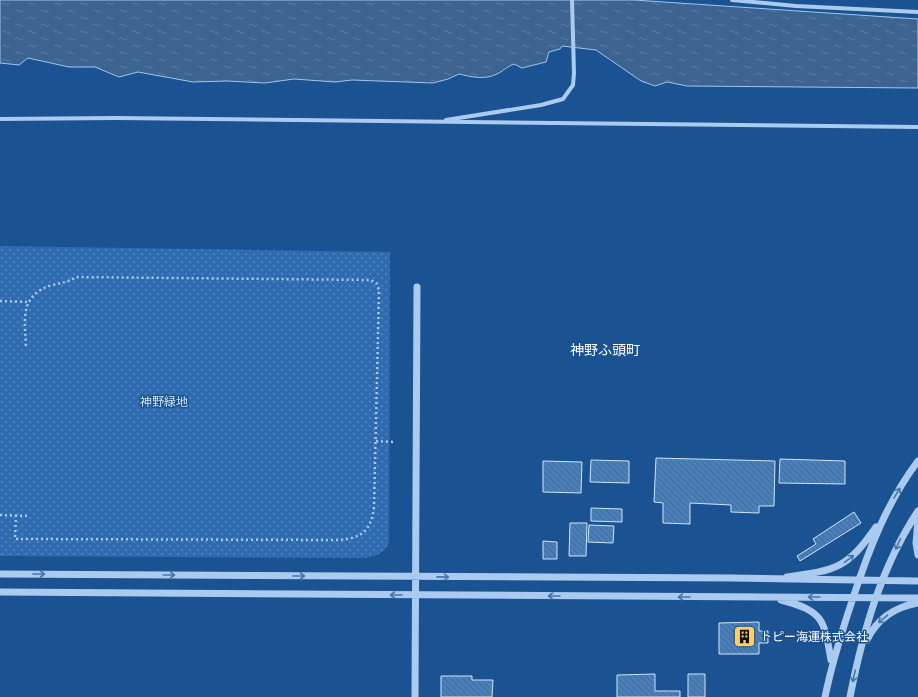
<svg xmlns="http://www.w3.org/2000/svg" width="918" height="697" font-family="Quicksand,'Noto Sans JP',sans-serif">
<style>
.park{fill:url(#park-dots)}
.water{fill:url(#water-ripples);stroke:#9dc6f1}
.building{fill:url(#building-back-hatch);stroke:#d0e4fa}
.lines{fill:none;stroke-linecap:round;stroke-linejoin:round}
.path{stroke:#aacbef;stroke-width:2.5;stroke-dasharray:2 3;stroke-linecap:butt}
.minor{stroke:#aacbef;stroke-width:4}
.tertiary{stroke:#aacbef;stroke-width:7}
.oneway{stroke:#4676ad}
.labels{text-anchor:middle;stroke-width:3;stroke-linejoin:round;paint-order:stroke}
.park-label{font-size:12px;fill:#d0e4fa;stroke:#1b5291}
.poi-label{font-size:12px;fill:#fff;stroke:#1b5291;text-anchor:start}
.quarter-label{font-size:14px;fill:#fff;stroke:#1b5291}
</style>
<defs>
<pattern id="park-dots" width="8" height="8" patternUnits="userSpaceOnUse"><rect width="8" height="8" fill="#2e6caf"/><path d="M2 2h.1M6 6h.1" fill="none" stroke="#5889bf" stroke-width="1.8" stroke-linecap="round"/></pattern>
<pattern id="water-ripples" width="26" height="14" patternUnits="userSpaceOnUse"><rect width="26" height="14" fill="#3d6491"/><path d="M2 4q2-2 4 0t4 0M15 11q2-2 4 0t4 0" fill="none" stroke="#5a7ba2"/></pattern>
<pattern id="building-back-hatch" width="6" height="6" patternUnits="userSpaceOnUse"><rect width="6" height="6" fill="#487eba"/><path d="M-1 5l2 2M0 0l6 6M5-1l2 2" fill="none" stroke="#4a6888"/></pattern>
</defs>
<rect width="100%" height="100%" fill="#1b5291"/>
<path class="park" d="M 0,246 L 390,252 L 389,543 C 383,554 377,556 365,558 L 0,556 Z"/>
<path class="water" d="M 0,0 L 634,0 L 918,19 L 918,88 L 687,86 L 667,82 L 655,86 L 641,81 L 596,50 L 562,46 L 560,49 L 549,52 L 546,62 L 522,68 L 514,64 C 506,67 502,72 497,74 C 485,80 471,77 459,74 L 448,79 L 433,83 L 352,80 L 335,82 L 294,79 L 265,83 L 227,81 L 193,82 L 138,72 L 119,77 L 95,67 L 69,67 L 28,58 L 19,65 L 0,63 Z"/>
<path class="building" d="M 656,458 L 775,461 L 774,506 L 759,506 L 759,513 L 731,512 L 731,505 L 690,503 L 690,524 L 663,523 L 663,503 L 654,502 Z
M 780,459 L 845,461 L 845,484 L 779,483 Z
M 591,460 L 629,461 L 629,483 L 590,482 Z
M 543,461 L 582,462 L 581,493 L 543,492 Z
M 591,508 L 622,509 L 622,522 L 591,521 Z
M 854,512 L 861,523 L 800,561 L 797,556 L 816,544 L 813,539 Z
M 570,523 L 587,523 L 586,556 L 569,556 Z
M 589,525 L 614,526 L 613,543 L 588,542 Z
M 543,541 L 557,542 L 557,559 L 543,559 Z
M 759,622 L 759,631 L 768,631 L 768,643 L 759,643 L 759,654 L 719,654 L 719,623 Z
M 655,674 L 655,691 L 680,691 L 680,697 L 617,697 L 617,675 Z
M 688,674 L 705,674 L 705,697 L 688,697 Z
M 441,676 L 472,676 L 472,680 L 493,680 L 492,697 L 441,697 Z"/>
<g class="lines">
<path class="path" d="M 0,301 L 29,302
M 376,441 L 394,442
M 0,515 L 29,516
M 16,515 L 15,539 L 339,540 C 362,538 371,531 374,507 L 379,290 L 377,284 L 371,280 L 76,277 C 67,283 59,283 49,286 C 19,297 25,321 26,348"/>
<path class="minor" d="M 732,0 L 796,6 L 918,12
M 0,119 L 116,118 L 918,127
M 446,120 L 541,105 L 563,99 L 573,85 L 574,73 L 572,0"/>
<path class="tertiary" d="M 918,520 L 916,543 L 918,555
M 0,574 L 733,578 L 918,581
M 787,577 C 836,570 847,569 876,527
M 0,592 L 918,598
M 781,600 C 824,611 824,620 831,660
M 867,640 C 877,619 895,607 918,603
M 415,697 L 417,287
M 825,697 C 832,663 842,631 853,598 C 869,549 887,502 918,461
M 850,697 C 863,631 881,567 918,511"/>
</g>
<defs><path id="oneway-shaft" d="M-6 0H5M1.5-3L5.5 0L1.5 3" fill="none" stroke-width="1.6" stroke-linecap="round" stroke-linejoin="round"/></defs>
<g class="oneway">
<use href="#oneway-shaft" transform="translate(897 493) rotate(-59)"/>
<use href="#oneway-shaft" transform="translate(898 544) rotate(116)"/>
<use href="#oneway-shaft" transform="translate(849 559) rotate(-38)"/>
<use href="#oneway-shaft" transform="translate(39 574)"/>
<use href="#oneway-shaft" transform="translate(169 575)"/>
<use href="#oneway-shaft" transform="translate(299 576)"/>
<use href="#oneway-shaft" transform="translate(443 577) rotate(1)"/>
<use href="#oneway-shaft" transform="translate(396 595) rotate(-180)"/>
<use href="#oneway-shaft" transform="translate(554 596) rotate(-180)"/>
<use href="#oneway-shaft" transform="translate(684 597) rotate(-180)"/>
<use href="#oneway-shaft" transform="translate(814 597) rotate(-180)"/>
<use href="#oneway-shaft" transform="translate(883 619) rotate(140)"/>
<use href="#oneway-shaft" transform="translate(854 676) rotate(102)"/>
</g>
<defs>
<symbol id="building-square" viewBox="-11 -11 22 22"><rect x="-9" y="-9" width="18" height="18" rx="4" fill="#ffcf67" stroke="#1b5291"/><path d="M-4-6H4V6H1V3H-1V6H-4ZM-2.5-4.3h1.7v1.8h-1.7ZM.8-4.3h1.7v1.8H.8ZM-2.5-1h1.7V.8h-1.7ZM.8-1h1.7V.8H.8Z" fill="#111"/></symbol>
</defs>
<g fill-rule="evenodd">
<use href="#building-square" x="732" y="624" width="25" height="25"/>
</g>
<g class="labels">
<g class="park-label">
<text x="164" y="406">神野緑地</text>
</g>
<g class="poi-label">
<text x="760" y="641">トピー海運株式会社</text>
</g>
<g class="quarter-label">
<text x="605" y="355">神野ふ頭町</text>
</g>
</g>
</svg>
